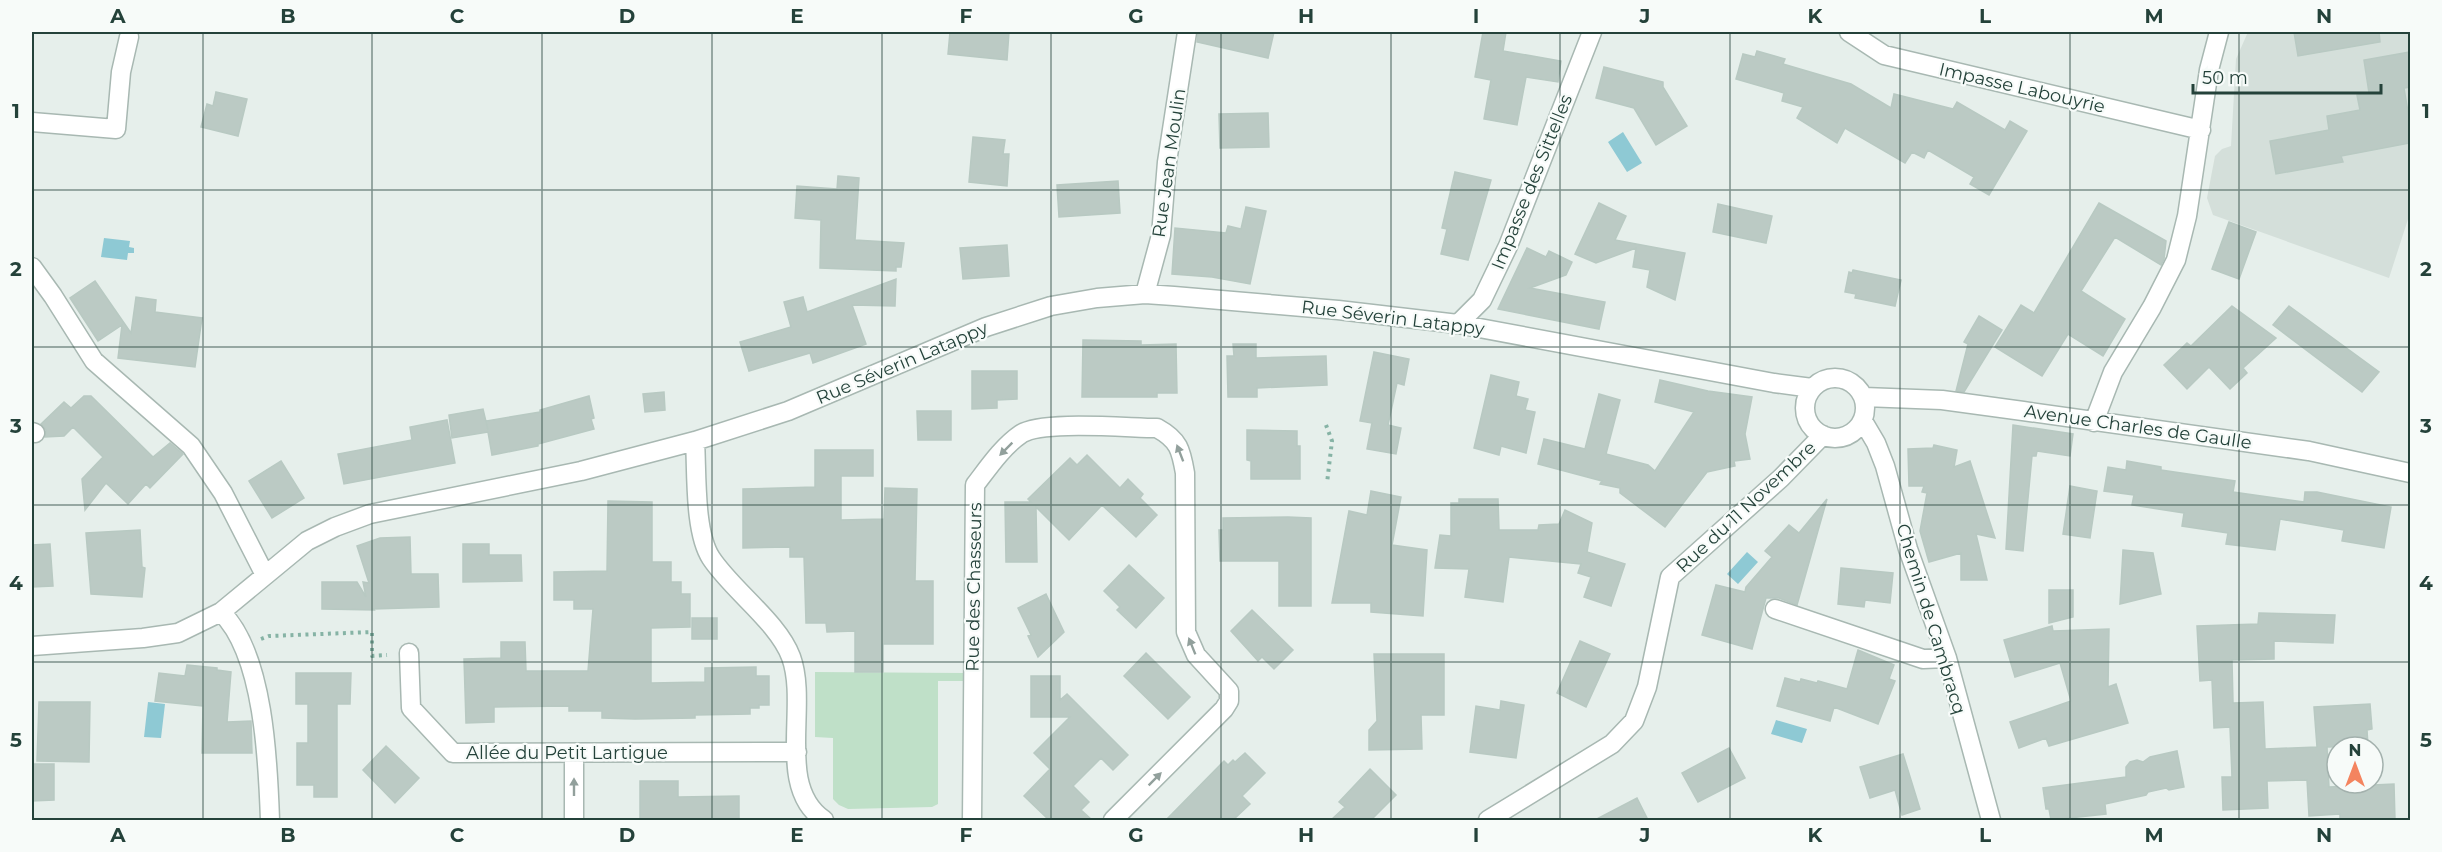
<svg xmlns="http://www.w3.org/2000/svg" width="2442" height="852" font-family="Montserrat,sans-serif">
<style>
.built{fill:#d4dfda}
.green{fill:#bfe0c8}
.water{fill:#8ec9d4}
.building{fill:#bbcac4;stroke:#b8c9c2;stroke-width:1.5}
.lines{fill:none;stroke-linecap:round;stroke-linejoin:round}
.minor-casing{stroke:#a8b8b2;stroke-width:21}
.path{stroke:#86b3a5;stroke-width:4;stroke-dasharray:3 4.5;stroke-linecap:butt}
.minor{stroke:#fff;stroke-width:18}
.oneway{fill:#92a09c}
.grid{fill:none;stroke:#24423a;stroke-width:1.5;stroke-opacity:0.55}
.labels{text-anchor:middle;stroke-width:4.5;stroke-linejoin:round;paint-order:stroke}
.street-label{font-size:18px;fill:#24423a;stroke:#f7fbf9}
.neatline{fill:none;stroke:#24423a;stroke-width:2}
.grid-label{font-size:20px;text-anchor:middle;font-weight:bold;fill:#24423a}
</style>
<rect width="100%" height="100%" fill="#e6efeb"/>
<path class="built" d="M 2248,32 L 2410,32 L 2410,213 L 2389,278 L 2213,215 L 2207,198 L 2215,156 L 2222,149 L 2231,146 L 2236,59 Z"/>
<path class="green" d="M 815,672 L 963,673 L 963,681 L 938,681 L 938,804 L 932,807 L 848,809 L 839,805 L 833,799 L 833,738 L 815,737 Z"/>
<path class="water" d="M 1623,132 L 1642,163 L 1627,172 L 1608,142 Z
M 104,238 L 130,241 L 129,247 L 134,248 L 134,253 L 128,253 L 127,260 L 101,257 Z
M 1747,552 L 1758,562 L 1738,584 L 1727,574 Z
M 148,702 L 165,704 L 161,738 L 144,737 Z
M 1776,720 L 1807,729 L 1802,743 L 1771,734 Z"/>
<path class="building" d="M 950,32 L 1009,32 L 1007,60 L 948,54 Z
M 1198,32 L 1274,32 L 1268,58 L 1197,42 Z
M 1483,32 L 1506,32 L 1503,51 L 1561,61 L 1558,82 L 1526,77 L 1517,125 L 1484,119 L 1491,80 L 1475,77 Z
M 2294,32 L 2379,32 L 2380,42 L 2298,56 Z
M 1757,51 L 1785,59 L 1783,64 L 1851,84 L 1891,108 L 1894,94 L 1953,109 L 1957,102 L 2005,130 L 2010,121 L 2027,131 L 1989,195 L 1970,184 L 1974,177 L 1928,150 L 1924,158 L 1912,152 L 1905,163 L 1845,128 L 1837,143 L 1797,118 L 1803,107 L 1782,101 L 1784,93 L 1736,79 L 1743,54 L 1755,57 Z
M 2410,52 L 2410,87 L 2404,88 L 2410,124 L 2410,143 L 2341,156 L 2343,162 L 2276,174 L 2270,141 L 2329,130 L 2327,116 L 2360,110 L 2357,95 L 2369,93 L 2364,60 Z
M 1604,67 L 1663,82 L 1663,87 L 1687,126 L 1656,145 L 1634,108 L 1596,98 Z
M 216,92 L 247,99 L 238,136 L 201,127 L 207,104 L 213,106 Z
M 1268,113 L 1269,147 L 1220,148 L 1219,114 Z
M 973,137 L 1005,140 L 1003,154 L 1009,154 L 1007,186 L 969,182 Z
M 1455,172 L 1491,180 L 1468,260 L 1441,254 L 1447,229 L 1442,228 Z
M 838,176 L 859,178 L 855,240 L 904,243 L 901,267 L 896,267 L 896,271 L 820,268 L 821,220 L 795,218 L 797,186 L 837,189 Z
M 1118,181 L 1120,213 L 1059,217 L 1057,185 Z
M 1599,203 L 1626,216 L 1615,240 L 1685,253 L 1675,300 L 1647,287 L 1650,270 L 1633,267 L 1636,248 L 1596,263 L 1575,254 Z
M 2099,203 L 2166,241 L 2164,259 L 2161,265 L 2115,237 L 2081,291 L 2125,319 L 2103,356 L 2068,334 L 2042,376 L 1995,347 L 2021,305 L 2034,313 Z
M 1718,204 L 1772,216 L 1766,243 L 1713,232 Z
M 1246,207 L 1266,211 L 1250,284 L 1212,277 L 1172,274 L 1175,228 L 1226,233 L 1228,226 L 1241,229 Z
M 2229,222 L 2256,232 L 2239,279 L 2212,269 Z
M 1007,245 L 1009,276 L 963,279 L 960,248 Z
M 1527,248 L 1546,257 L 1549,251 L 1572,262 L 1566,275 L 1530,288 L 1605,302 L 1599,329 L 1498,309 Z
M 1853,270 L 1901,280 L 1895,306 L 1855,298 L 1856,294 L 1845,292 L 1849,272 L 1852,273 Z
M 896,279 L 895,306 L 852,305 L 866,344 L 813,363 L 810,353 L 749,371 L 740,342 L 791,327 L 784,302 L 803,297 L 807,312 Z
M 95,281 L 131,333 L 136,297 L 156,300 L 155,312 L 202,318 L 195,367 L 118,358 L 122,325 L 98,341 L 70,298 Z
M 2232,306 L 2276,338 L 2243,368 L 2247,373 L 2230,389 L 2209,367 L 2187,389 L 2164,365 L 2187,343 L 2191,346 Z
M 2289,306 L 2379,372 L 2362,392 L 2273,325 Z
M 1979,316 L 2002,330 L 1964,392 L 1956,391 L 1968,344 L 1964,342 Z
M 1083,340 L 1141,341 L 1141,345 L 1176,344 L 1177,393 L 1157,393 L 1157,397 L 1082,397 Z
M 1233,344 L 1256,344 L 1256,358 L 1326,356 L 1327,385 L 1257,388 L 1257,397 L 1228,397 L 1227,356 L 1234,356 Z
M 1374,352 L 1409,359 L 1404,385 L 1397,383 L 1388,425 L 1401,428 L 1396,454 L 1367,449 L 1372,423 L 1360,421 Z
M 972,371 L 1017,371 L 1017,399 L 997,400 L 997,408 L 972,409 Z
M 1491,375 L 1519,382 L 1516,396 L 1528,399 L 1525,410 L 1535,412 L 1526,453 L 1501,446 L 1499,455 L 1474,448 Z
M 1660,380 L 1708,391 L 1752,397 L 1745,434 L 1750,459 L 1734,461 L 1735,466 L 1707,472 L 1665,527 L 1620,493 L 1620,488 L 1600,484 L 1602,481 L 1538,464 L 1544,439 L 1585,449 L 1599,394 L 1620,400 L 1606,454 L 1648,465 L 1655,471 L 1694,412 L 1655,402 Z
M 664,392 L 665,410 L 645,412 L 643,394 Z
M 84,396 L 91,396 L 153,457 L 170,443 L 183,454 L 150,488 L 146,484 L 128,504 L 106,483 L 85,510 L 82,479 L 103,457 L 73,427 L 64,436 L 45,437 L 46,430 L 41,424 L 64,402 L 71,408 Z
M 589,396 L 594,418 L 591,419 L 594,429 L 538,444 L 538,446 L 492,455 L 488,432 L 452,438 L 449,415 L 483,409 L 488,430 L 486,421 L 540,412 L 540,410 Z
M 917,411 L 951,411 L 951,440 L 918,440 Z
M 447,420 L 455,463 L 344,484 L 338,454 L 412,440 L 410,427 Z
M 2013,425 L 2073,434 L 2070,456 L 2037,451 L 2036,456 L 2032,456 L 2023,551 L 2006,549 Z
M 1247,430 L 1297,431 L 1297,446 L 1300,446 L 1300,479 L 1251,479 L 1251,461 L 1247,460 Z
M 1934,445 L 1957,450 L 1954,467 L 1970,461 L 1995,538 L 1976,534 L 1987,580 L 1961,580 L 1961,553 L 1929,562 L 1920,531 L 1927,493 L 1922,492 L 1924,486 L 1909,486 L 1908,449 L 1933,448 Z
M 815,450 L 873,450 L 873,476 L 841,476 L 841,520 L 884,519 L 885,488 L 917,489 L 915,581 L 933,581 L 933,644 L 883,644 L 883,672 L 855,672 L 855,631 L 827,632 L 826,623 L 806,623 L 804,557 L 790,557 L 790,547 L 743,548 L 743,489 L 815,487 Z
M 1087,455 L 1120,488 L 1128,479 L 1143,494 L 1140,498 L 1157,515 L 1136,537 L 1102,505 L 1069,540 L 1036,507 L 1037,562 L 1006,562 L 1005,502 L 1031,502 L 1028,499 L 1070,458 L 1077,465 Z
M 281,461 L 304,498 L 272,518 L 249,481 Z
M 2127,461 L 2161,467 L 2161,470 L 2235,481 L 2233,492 L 2304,502 L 2305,492 L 2317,492 L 2391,507 L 2384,548 L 2342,541 L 2344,530 L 2280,519 L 2275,550 L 2226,544 L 2228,533 L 2182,526 L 2184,513 L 2132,505 L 2134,495 L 2104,491 L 2108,467 L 2126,470 Z
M 2070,486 L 2097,491 L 2090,538 L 2063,534 Z
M 1371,491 L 1401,497 L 1392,545 L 1427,550 L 1423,616 L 1371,612 L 1371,603 L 1332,603 L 1349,511 L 1367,515 Z
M 1459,499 L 1498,499 L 1499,530 L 1538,530 L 1539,525 L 1559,524 L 1565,510 L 1592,523 L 1587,552 L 1625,564 L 1611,606 L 1584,597 L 1591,577 L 1578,573 L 1581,564 L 1509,557 L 1503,602 L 1465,597 L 1469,569 L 1435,568 L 1440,535 L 1451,536 L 1451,503 L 1459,503 Z
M 1827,499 L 1797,605 L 1779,598 L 1766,598 L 1752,649 L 1702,635 L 1716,585 L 1745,592 L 1746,587 L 1772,557 L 1765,551 L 1789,525 L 1799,533 Z
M 608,501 L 652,502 L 652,562 L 671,562 L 671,582 L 681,582 L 681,594 L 690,594 L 690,627 L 651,628 L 651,683 L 705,682 L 705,668 L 756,667 L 756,676 L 769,676 L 769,705 L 759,705 L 759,708 L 750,708 L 750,714 L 695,715 L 695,718 L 635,719 L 602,718 L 602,711 L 569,711 L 569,706 L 494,707 L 494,722 L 466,723 L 464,659 L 501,658 L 501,642 L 525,642 L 526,671 L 588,671 L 593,609 L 574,609 L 574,600 L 554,600 L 554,572 L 607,571 Z
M 1288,517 L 1311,518 L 1311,606 L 1279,606 L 1279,561 L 1220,561 L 1219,530 L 1223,530 L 1223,518 Z
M 140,530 L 142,567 L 145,568 L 142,597 L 91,594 L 86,533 Z
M 410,537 L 411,574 L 438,574 L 439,607 L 373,609 L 374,610 L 322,609 L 322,582 L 357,582 L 366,597 L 363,582 L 369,583 L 357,546 L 380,538 Z
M 50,544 L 53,586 L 32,587 L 32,545 Z
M 463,544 L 489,544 L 489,555 L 521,555 L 522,581 L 463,582 Z
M 2123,550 L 2153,553 L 2161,594 L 2120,604 Z
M 1129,565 L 1164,598 L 1136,628 L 1117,610 L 1120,607 L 1104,591 Z
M 1841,568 L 1893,573 L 1890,603 L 1865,600 L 1864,607 L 1838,604 Z
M 2049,590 L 2073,590 L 2073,617 L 2049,623 Z
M 1046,594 L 1064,632 L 1038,657 L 1028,636 L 1031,635 L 1018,608 Z
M 1252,610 L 1293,650 L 1274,669 L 1262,657 L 1258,661 L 1231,631 Z
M 2259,613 L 2335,615 L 2333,643 L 2274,641 L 2274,659 L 2232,660 L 2233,703 L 2263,702 L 2265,749 L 2317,747 L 2314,707 L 2370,704 L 2372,729 L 2367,730 L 2368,746 L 2327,747 L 2329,787 L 2394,784 L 2395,820 L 2340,820 L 2340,814 L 2309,816 L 2307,780 L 2267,781 L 2268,808 L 2223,810 L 2222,777 L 2232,777 L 2230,727 L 2214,728 L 2212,680 L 2200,681 L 2197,626 L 2258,624 Z
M 692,618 L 717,618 L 717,639 L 692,639 Z
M 2052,626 L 2053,631 L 2109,629 L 2108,687 L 2116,684 L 2128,723 L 2049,746 L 2046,738 L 2019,748 L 2010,722 L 2071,701 L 2060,663 L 2015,677 L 2004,640 Z
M 1580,641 L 1610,654 L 1586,707 L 1557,693 Z
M 1858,650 L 1894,665 L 1889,679 L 1895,681 L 1878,724 L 1834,707 L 1830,721 L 1777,706 L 1785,678 L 1800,682 L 1801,679 L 1817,683 L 1818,681 L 1847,689 Z
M 1146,653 L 1190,697 L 1168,719 L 1124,676 Z
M 1374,654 L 1444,654 L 1444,715 L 1421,715 L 1422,749 L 1369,750 L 1369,730 L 1377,721 Z
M 187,665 L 217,668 L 217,670 L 231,672 L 227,722 L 251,721 L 252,753 L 202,753 L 203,706 L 155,701 L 159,673 L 185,676 Z
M 296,673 L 351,673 L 350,704 L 337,704 L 337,797 L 314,797 L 314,785 L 297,785 L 297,743 L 308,743 L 308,704 L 296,704 Z
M 1031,676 L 1060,676 L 1060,700 L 1067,694 L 1128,755 L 1113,770 L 1101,758 L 1073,786 L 1089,802 L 1081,810 L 1092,820 L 1049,820 L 1024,796 L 1050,769 L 1034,753 L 1070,717 L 1031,717 Z
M 1501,701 L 1524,705 L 1516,758 L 1470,752 L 1476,706 L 1500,710 Z
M 39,702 L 90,702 L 89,762 L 37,761 Z
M 386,746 L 419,778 L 395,803 L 363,770 Z
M 1729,748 L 1745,778 L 1698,802 L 1682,773 Z
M 2177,751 L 2184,787 L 2169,790 L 2166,788 L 2148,792 L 2146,795 L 2105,804 L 2106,814 L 2051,820 L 2049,809 L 2046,809 L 2043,788 L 2126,777 L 2126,767 L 2130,762 L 2137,760 L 2143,762 L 2150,757 Z
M 1245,753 L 1265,773 L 1242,796 L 1250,804 L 1233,820 L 1166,820 L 1224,761 L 1228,765 L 1233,760 L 1235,762 Z
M 1903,754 L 1920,809 L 1902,815 L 1895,790 L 1870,798 L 1860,767 Z
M 32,764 L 54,764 L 54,800 L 32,801 Z
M 1370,769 L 1396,795 L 1371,820 L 1331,820 L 1345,807 L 1339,802 Z
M 640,781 L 678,781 L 678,797 L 739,796 L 739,820 L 640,820 Z
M 1637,798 L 1648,820 L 1595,820 Z"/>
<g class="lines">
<defs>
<path id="minor" d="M 1849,32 L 1884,55 L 2201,130
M 32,122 L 116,129 L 121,72 L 129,37
M 32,267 L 53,296 L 94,361 L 191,446 L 223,493 L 265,575
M 1145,294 L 1161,235 L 1167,162 L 1187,32
M 1458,324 L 1482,300 L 1508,246 L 1592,32
M1805 408a30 30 0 1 1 60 0a30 30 0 1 1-60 0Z
M 1864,397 L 1942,400 L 2023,411 L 2309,451 L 2410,473
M 1863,421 L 1876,443 L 1885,466 L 1908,549 L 1947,658 L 1991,820
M 2094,422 L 2113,372 L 2152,307 L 2176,260 L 2187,216 L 2209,70 L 2219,32
M 32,432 L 35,433
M 695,441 C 697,472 694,532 711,558 C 732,590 778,622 791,657 C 809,706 775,787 824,820
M 1775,609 L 1923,659 L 1947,658
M 221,612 C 264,654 268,762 270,820
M 32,646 L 143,638 L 178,633 L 221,612 L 307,541 L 335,527 L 370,514 L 581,471 L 695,441 L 788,411 L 986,327 L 1051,306 L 1097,298 L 1145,294 L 1174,296 L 1338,310 L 1458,324 L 1774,383 L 1812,388
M 409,653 L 411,708 L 453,753 L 797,752
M 574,754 L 574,820
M 972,820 L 975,485 C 988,468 1003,446 1021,434 C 1041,420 1129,428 1157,428 C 1179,440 1181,450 1185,473 L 1186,632 L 1196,655 L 1229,691 L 1229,701 L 1224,709 L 1113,820
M 1488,820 L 1612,744 L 1634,721 L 1647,687 L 1670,577 L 1781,478 L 1823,435"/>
</defs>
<use href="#minor" class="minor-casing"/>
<path class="path" d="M 1326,425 L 1332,441 L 1327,483
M 261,639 L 269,636 L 372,632 L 372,656 L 387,655"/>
<use href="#minor" class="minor"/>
</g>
<defs><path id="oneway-solid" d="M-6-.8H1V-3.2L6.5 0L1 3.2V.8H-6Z" transform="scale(1.5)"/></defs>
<g class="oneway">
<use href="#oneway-solid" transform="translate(1006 449) rotate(135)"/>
<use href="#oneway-solid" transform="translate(1180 453) rotate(-111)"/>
<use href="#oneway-solid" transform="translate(1192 646) rotate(-112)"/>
<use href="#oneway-solid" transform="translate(1155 779) rotate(-45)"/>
<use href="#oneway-solid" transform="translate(574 787) rotate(-90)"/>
</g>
<path class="grid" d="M 203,32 L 203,820M 372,32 L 372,820M 542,32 L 542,820M 712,32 L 712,820M 882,32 L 882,820M 1051,32 L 1051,820M 1221,32 L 1221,820M 1391,32 L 1391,820M 1560,32 L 1560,820M 1730,32 L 1730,820M 1900,32 L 1900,820M 2070,32 L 2070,820M 2239,32 L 2239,820M 32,190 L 2410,190M 32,347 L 2410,347M 32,505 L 2410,505M 32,662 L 2410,662"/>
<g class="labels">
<g class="street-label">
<text transform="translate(2022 88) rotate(13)" y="6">Impasse Labouyrie</text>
<text transform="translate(1169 163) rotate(-82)" y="6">Rue Jean Moulin</text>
<text transform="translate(1532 182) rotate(-68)" y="6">Impasse des Sittelles</text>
<text transform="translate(1393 318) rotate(7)" y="6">Rue Séverin Latappy</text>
<text transform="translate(902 363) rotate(-23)" y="6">Rue Séverin Latappy</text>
<text transform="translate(2138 427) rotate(8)" y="6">Avenue Charles de Gaulle</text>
<text transform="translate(1746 507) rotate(-43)" y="6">Rue du 11 Novembre</text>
<text transform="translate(974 587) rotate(-89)" y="6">Rue des Chasseurs</text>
<text transform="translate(1931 619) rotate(73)" y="6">Chemin de Cambracq</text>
<text x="567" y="759">Allée du Petit Lartigue</text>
</g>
</g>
<rect width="2442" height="852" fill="none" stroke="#f7fbf9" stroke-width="66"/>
<g transform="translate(2355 765)"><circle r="28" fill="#f7fbf9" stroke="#a3b1ad" stroke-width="1.5"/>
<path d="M0-4.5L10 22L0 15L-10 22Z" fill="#f4845f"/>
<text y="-9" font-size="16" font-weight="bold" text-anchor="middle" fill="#24423a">N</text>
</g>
<path d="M2193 84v9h188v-9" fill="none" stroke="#24423a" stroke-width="3"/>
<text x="2202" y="84" font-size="18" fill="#24423a" stroke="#f7fbf9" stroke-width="4.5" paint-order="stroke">50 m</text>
<rect x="33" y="33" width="2376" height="786" class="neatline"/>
<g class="grid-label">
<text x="118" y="23">A</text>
<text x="288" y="23">B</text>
<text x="457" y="23">C</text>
<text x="627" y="23">D</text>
<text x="797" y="23">E</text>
<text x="966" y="23">F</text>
<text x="1136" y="23">G</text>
<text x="1306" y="23">H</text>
<text x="1476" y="23">I</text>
<text x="1645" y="23">J</text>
<text x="1815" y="23">K</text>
<text x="1985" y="23">L</text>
<text x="2154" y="23">M</text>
<text x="2324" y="23">N</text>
<text x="16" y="118">1</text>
<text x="2426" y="118">1</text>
<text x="16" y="276">2</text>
<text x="2426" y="276">2</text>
<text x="16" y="433">3</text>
<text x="2426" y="433">3</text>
<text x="16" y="590">4</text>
<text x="2426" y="590">4</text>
<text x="16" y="747">5</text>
<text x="2426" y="747">5</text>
<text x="118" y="842">A</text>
<text x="288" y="842">B</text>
<text x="457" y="842">C</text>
<text x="627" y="842">D</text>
<text x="797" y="842">E</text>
<text x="966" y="842">F</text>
<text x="1136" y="842">G</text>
<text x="1306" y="842">H</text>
<text x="1476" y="842">I</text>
<text x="1645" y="842">J</text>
<text x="1815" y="842">K</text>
<text x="1985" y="842">L</text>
<text x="2154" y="842">M</text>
<text x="2324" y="842">N</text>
</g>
</svg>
